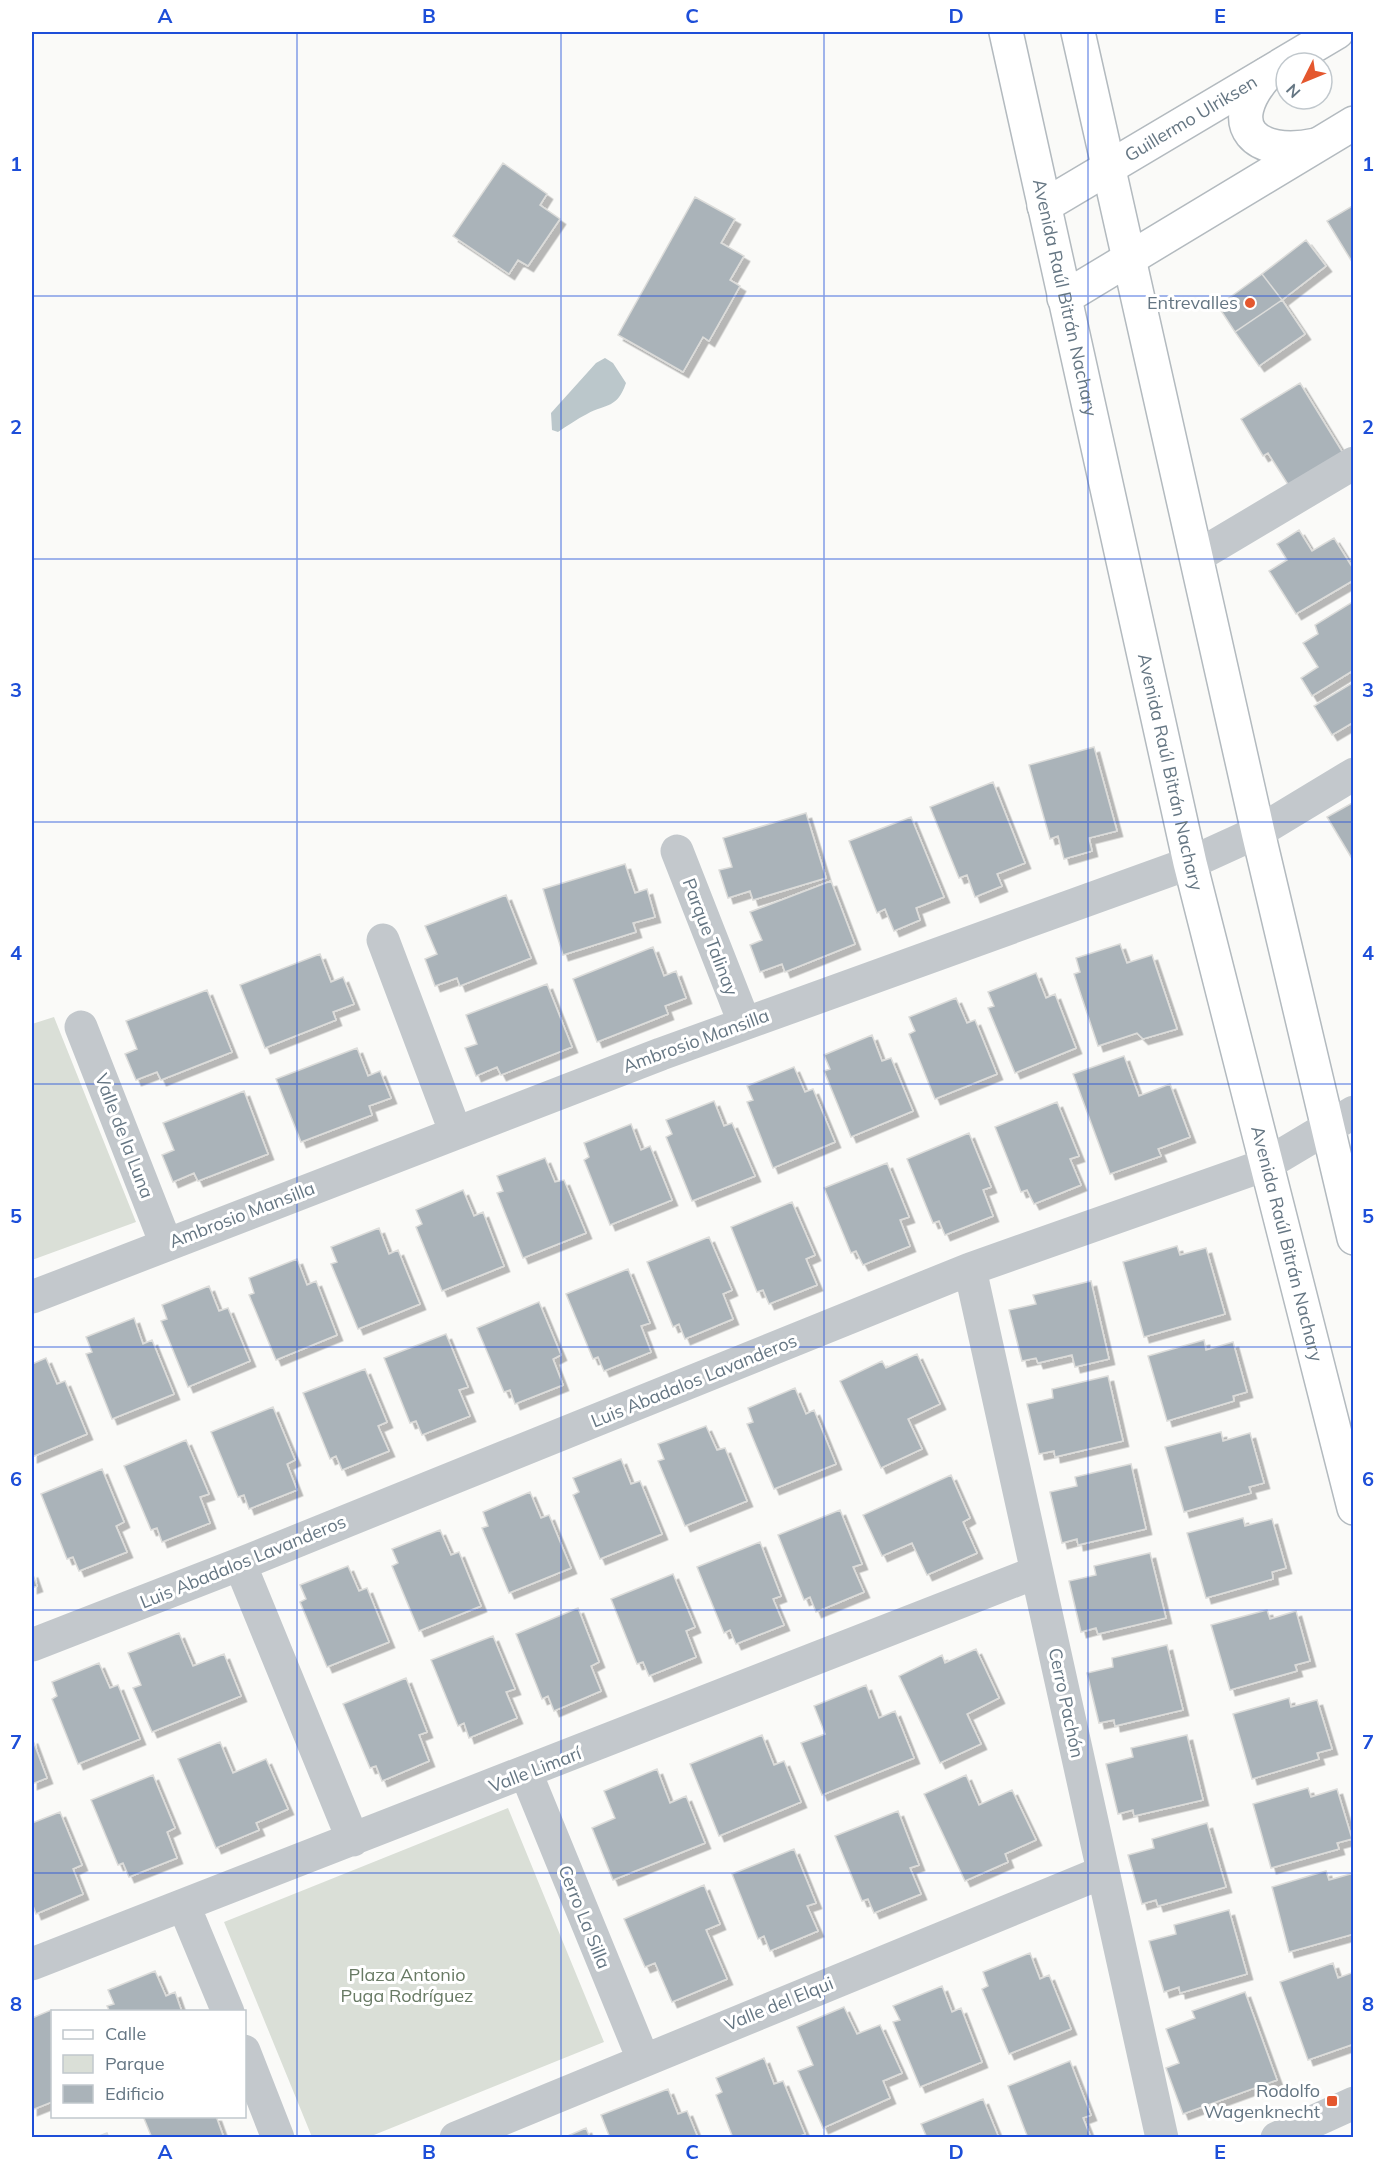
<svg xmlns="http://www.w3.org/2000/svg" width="1385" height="2169" font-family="Mulish,sans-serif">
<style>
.green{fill:#dadfd7}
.water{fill:#bbc7cb}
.building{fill:#aab3b9;stroke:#dcdcda;stroke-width:1.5;filter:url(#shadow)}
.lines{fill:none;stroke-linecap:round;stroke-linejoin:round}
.secondary-casing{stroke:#b3babf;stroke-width:36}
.minor{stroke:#c3c8cc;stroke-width:33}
.secondary{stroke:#fff;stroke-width:33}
.grid{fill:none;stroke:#1d4ed8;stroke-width:1.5;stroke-opacity:0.55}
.poi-dot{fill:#e4572e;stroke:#fff;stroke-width:2}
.labels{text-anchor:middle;stroke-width:6;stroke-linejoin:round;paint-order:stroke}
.street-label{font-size:18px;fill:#657683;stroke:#fff}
.poi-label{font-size:18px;fill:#657683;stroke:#fff;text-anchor:end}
.park-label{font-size:18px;fill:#687a64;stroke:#fff}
.neatline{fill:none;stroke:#1d4ed8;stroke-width:2}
.grid-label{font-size:20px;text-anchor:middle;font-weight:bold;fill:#1d4ed8}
</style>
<defs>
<filter id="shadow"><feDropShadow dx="5.5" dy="5.5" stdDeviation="0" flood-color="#0004"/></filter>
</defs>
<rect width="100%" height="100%" fill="#fafaf8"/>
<path class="green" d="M 54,1017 L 136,1222 L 32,1260 L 32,1024 Z
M 508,1808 L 604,2042 L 369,2137 L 312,2137 L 224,1922 Z"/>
<path class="water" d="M 605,358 L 613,363 L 626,383 C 617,409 607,403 587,414 C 577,419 567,426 558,432 L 552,430 L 551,413 L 596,363 Z"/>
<path class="building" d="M 503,163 L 547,194 L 540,205 L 560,219 L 528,266 L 518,260 L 509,274 L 453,236 Z
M 695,197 L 735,219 L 721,243 L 744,256 L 730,280 L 740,286 L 709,341 L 703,337 L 683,372 L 618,335 Z
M 1354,205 L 1354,265 L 1327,221 Z
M 1306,240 L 1326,266 L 1282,300 L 1262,274 Z
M 1262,274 L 1282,300 L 1235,332 L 1218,306 Z
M 1282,300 L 1305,334 L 1259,366 L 1235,332 Z
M 1300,383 L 1343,453 L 1289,486 L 1268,453 L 1263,456 L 1241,419 Z
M 1299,530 L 1312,551 L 1334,538 L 1354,570 L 1354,580 L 1296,614 L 1269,571 L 1287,560 L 1277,544 Z
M 1354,601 L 1354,670 L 1312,696 L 1301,678 L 1318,667 L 1303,643 L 1318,634 L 1315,625 Z
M 1354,682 L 1354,722 L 1332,735 L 1314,706 Z
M 1094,747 L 1117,831 L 1089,838 L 1092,851 L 1064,859 L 1058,836 L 1050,839 L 1029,765 Z
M 993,782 L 1025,863 L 997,874 L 1002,886 L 975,897 L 967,875 L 959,878 L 930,807 Z
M 1354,802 L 1354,862 L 1327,817 Z
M 806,813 L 826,878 L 753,900 L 750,891 L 728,898 L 719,870 L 732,867 L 723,838 Z
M 911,817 L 944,897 L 916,908 L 920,920 L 894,931 L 885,909 L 877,913 L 849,841 Z
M 625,864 L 635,893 L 647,889 L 655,917 L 633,923 L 636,932 L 563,955 L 543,889 Z
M 831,881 L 855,944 L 785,972 L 782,964 L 760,972 L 750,945 L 762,940 L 750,912 Z
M 506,895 L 531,958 L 460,986 L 457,978 L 435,986 L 425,959 L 437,954 L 425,926 Z
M 1120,944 L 1127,963 L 1152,955 L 1177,1029 L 1143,1039 L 1137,1033 L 1098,1046 L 1074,974 L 1080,972 L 1076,958 Z
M 653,947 L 664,976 L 676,971 L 686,998 L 665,1006 L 668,1014 L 597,1042 L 573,979 Z
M 320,954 L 331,982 L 343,977 L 354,1004 L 333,1012 L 336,1020 L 265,1048 L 240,985 Z
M 1036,973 L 1046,998 L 1055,994 L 1076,1048 L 1015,1073 L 988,1008 L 994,1006 L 988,992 Z
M 547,984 L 572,1047 L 501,1075 L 497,1067 L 476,1076 L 465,1048 L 477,1044 L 466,1015 Z
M 207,990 L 232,1052 L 161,1080 L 157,1072 L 136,1080 L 125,1054 L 137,1049 L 126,1021 Z
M 956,998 L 967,1023 L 975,1020 L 997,1074 L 935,1099 L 909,1034 L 915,1031 L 909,1017 Z
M 872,1035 L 882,1061 L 891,1058 L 913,1111 L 851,1137 L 824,1071 L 830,1069 L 824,1055 Z
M 357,1048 L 368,1076 L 380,1071 L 391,1098 L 369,1106 L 372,1115 L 301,1142 L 276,1079 Z
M 1124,1056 L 1139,1096 L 1170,1084 L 1190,1137 L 1158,1149 L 1161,1156 L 1110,1174 L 1073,1074 Z
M 794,1067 L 805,1092 L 813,1089 L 835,1142 L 773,1168 L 747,1102 L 753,1100 L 747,1086 Z
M 244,1091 L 268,1154 L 198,1181 L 194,1173 L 173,1182 L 162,1155 L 174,1150 L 163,1123 Z
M 714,1101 L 724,1126 L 732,1123 L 755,1176 L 692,1201 L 666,1137 L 672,1134 L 666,1120 Z
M 1057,1102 L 1079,1156 L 1070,1159 L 1081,1185 L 1034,1204 L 1027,1190 L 1021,1192 L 995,1127 Z
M 631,1124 L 641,1150 L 650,1146 L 672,1200 L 610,1225 L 584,1160 L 589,1157 L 584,1143 Z
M 969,1133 L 991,1187 L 983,1190 L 993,1216 L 945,1235 L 939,1221 L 933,1223 L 907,1159 Z
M 545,1158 L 555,1182 L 564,1180 L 586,1233 L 523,1258 L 497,1193 L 503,1191 L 497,1176 Z
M 887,1163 L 909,1217 L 900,1220 L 910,1246 L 863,1265 L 856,1251 L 851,1253 L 824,1188 Z
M 463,1190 L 474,1216 L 483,1212 L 504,1266 L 442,1291 L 416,1227 L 422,1224 L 416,1210 Z
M 792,1202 L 815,1255 L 806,1259 L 817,1285 L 769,1304 L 763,1290 L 757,1292 L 731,1227 Z
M 379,1228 L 389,1254 L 398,1250 L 420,1304 L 358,1329 L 331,1264 L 337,1262 L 331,1247 Z
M 709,1237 L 732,1290 L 723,1294 L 733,1319 L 685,1339 L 679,1324 L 673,1327 L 647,1262 Z
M 1177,1246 L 1180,1255 L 1206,1248 L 1225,1314 L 1144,1337 L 1123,1262 Z
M 297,1259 L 307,1285 L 316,1281 L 337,1335 L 276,1360 L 249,1295 L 254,1293 L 249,1278 Z
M 628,1269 L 650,1323 L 641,1326 L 651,1352 L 604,1371 L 598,1357 L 593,1359 L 566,1294 Z
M 1091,1281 L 1109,1359 L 1075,1367 L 1072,1355 L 1038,1363 L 1036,1358 L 1022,1361 L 1009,1310 L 1036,1304 L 1033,1295 Z
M 209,1286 L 219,1311 L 228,1308 L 250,1361 L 188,1387 L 161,1321 L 167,1319 L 162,1305 Z
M 539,1302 L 561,1355 L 553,1359 L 563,1385 L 515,1404 L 510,1390 L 504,1392 L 477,1328 Z
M 134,1318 L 143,1344 L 152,1340 L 174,1394 L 112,1419 L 86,1354 L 92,1352 L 86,1337 Z
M 446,1334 L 468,1387 L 459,1390 L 470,1416 L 422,1435 L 416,1421 L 410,1423 L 384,1358 Z
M 1204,1340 L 1206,1350 L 1233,1342 L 1247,1392 L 1233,1396 L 1234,1401 L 1167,1421 L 1148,1356 Z
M 917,1354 L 940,1404 L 908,1419 L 922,1449 L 881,1468 L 840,1381 L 882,1361 L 886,1368 Z
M 46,1358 L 57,1384 L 65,1381 L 87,1434 L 32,1457 L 32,1364 Z
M 365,1369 L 387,1422 L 378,1426 L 389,1451 L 342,1470 L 336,1456 L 330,1459 L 303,1393 Z
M 1108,1376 L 1123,1441 L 1055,1457 L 1054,1451 L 1039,1454 L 1027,1404 L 1053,1398 L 1052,1389 Z
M 795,1388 L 806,1414 L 814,1410 L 836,1464 L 774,1489 L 747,1424 L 753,1422 L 748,1408 Z
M 273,1407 L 295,1460 L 287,1464 L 297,1490 L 249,1509 L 244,1495 L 238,1497 L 211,1432 Z
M 706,1426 L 717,1450 L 725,1448 L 747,1501 L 685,1526 L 658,1461 L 664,1459 L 658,1444 Z
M 1221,1432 L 1223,1441 L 1250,1433 L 1264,1483 L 1249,1487 L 1251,1493 L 1184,1512 L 1165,1447 Z
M 186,1440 L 209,1494 L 200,1497 L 210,1523 L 162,1542 L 157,1528 L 151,1530 L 124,1466 Z
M 621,1459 L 631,1484 L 640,1481 L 662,1534 L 600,1559 L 573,1495 L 579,1492 L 573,1478 Z
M 1131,1464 L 1146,1529 L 1078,1545 L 1077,1539 L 1062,1543 L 1050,1492 L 1077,1486 L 1075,1477 Z
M 102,1469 L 124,1522 L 116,1526 L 127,1552 L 79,1571 L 73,1557 L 67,1559 L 41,1494 Z
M 951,1475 L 970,1518 L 963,1522 L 977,1553 L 927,1575 L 912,1543 L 882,1556 L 863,1515 Z
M 530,1492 L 541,1518 L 549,1515 L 571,1568 L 509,1593 L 482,1528 L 488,1526 L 483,1512 Z
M 840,1510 L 862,1564 L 853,1567 L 864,1592 L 816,1612 L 810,1597 L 804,1600 L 778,1535 Z
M 1243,1518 L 1245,1526 L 1272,1519 L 1286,1568 L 1272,1572 L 1273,1579 L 1206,1598 L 1187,1533 Z
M 440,1530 L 451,1555 L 459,1552 L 481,1606 L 419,1631 L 392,1566 L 398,1563 L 392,1549 Z
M 760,1542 L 781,1596 L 773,1599 L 784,1625 L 736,1644 L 730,1630 L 724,1633 L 697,1567 Z
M 1150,1553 L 1166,1618 L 1098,1634 L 1096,1628 L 1081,1632 L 1069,1581 L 1096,1575 L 1094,1566 Z
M 348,1566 L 359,1591 L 367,1588 L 389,1642 L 327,1667 L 300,1602 L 306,1599 L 300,1585 Z
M 32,1572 L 37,1586 L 32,1588 Z
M 673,1574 L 695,1627 L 686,1631 L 696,1657 L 649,1676 L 643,1662 L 637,1664 L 611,1599 Z
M 578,1608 L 599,1662 L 591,1666 L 601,1691 L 554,1711 L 548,1696 L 542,1699 L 516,1634 Z
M 1267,1610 L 1270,1619 L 1296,1611 L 1310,1661 L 1295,1665 L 1297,1671 L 1230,1690 L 1211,1625 Z
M 179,1633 L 193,1666 L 224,1654 L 241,1696 L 152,1732 L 133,1688 L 141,1685 L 128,1653 Z
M 493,1636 L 515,1689 L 506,1692 L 517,1718 L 469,1738 L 464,1723 L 458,1726 L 431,1660 Z
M 1167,1645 L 1183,1710 L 1115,1726 L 1114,1720 L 1099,1723 L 1087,1673 L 1113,1667 L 1112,1658 Z
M 976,1649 L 999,1698 L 967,1714 L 981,1744 L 940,1763 L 899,1676 L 942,1655 L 945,1663 Z
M 99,1663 L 110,1688 L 118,1685 L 140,1739 L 78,1764 L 52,1699 L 57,1696 L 52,1682 Z
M 406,1678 L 427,1732 L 419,1735 L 429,1761 L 382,1781 L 376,1766 L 370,1768 L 343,1704 Z
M 866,1685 L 879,1718 L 895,1711 L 914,1758 L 822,1795 L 801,1743 L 825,1734 L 814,1706 Z
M 1289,1698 L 1291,1707 L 1317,1700 L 1332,1749 L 1317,1753 L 1319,1759 L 1252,1779 L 1233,1714 Z
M 762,1735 L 774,1765 L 784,1761 L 801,1802 L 719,1836 L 690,1764 Z
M 1187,1735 L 1203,1800 L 1134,1816 L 1133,1810 L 1118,1814 L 1106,1764 L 1133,1757 L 1131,1748 Z
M 32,1738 L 47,1778 L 32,1784 Z
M 220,1742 L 233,1773 L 266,1759 L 288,1809 L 256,1823 L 259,1830 L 216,1848 L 178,1759 Z
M 657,1769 L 670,1803 L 686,1796 L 705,1843 L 613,1880 L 592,1828 L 615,1818 L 604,1791 Z
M 153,1775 L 175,1828 L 167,1832 L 177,1858 L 129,1877 L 123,1863 L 118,1865 L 91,1800 Z
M 966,1775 L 979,1805 L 1012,1790 L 1036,1840 L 1005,1854 L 1008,1862 L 965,1881 L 924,1794 Z
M 1308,1788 L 1311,1797 L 1337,1789 L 1352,1839 L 1337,1843 L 1339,1849 L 1271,1868 L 1253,1804 Z
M 898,1811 L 919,1865 L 910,1868 L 921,1894 L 874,1913 L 868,1899 L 862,1901 L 835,1836 Z
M 60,1812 L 82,1865 L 73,1869 L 83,1894 L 36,1914 L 32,1903 L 32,1823 Z
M 1207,1823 L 1226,1887 L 1158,1906 L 1156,1900 L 1142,1904 L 1128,1855 L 1154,1848 L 1152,1839 Z
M 794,1849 L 816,1903 L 807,1906 L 818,1931 L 770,1951 L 764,1936 L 758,1939 L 732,1874 Z
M 1326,1871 L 1329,1880 L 1354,1873 L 1354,1934 L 1289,1952 L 1272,1887 Z
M 704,1885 L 720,1924 L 706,1930 L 727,1979 L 672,2002 L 655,1963 L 645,1967 L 624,1919 Z
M 1229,1910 L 1247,1974 L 1180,1993 L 1179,1987 L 1164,1992 L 1149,1941 L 1176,1934 L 1174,1925 Z
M 1030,1953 L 1040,1979 L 1049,1975 L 1071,2029 L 1009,2054 L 982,1989 L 988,1986 L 983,1972 Z
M 1333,1963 L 1338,1978 L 1354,1972 L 1354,2044 L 1308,2060 L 1280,1982 Z
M 155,1971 L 166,1996 L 175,1992 L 182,2012 L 110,2012 L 107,2006 L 114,2004 L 108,1990 Z
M 942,1986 L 952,2012 L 961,2008 L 982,2062 L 920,2087 L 893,2022 L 900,2020 L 893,2006 Z
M 1245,1992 L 1277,2080 L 1183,2114 L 1166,2068 L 1179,2063 L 1166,2029 L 1195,2018 L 1192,2011 Z
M 844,2007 L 857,2034 L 880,2025 L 902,2073 L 883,2081 L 890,2098 L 823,2128 L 798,2071 L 813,2065 L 797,2027 Z
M 51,2010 L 52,2102 L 32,2110 L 32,2018 Z
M 764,2058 L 774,2084 L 783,2081 L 805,2134 L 796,2138 L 733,2138 L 716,2095 L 722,2092 L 716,2078 Z
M 1070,2061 L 1091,2115 L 1083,2118 L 1091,2138 L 1028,2138 L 1008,2086 Z
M 668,2089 L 678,2114 L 687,2111 L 698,2138 L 610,2138 L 601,2115 Z
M 983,2099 L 999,2138 L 927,2138 L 921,2124 Z
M 143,2116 L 216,2116 L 224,2138 L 152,2138 Z
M 586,2128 L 590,2138 L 563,2138 Z
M 107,2133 L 109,2138 L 94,2138 Z"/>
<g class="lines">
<defs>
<g id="secondary">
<path id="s1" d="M 1006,32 L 1190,863 L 1354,1508"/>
<path d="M 1078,32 L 1258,832 L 1354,1238"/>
<path d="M 1267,74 C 1221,126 1255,158 1316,145"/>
<path id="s2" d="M 1044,206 L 1337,32"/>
<path d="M 1064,298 L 1354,123"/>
</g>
</defs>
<use href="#secondary" class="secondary-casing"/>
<path class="minor" d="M 1196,557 L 1354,463
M 677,851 L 744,1022
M 383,940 L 455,1131
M 81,1027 L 166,1244
M 970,1269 L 1162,2138
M 32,1297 L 661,1054 L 1190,863 L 1258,832 L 1354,774
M 240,1564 L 353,1840
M 32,1645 L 240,1564 L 970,1269 L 1265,1165 L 1354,1112
M 526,1773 L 643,2059
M 184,1906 L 228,2012
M 32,1964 L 1037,1572
M 244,2051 L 278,2138
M 456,2138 L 1103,1872
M 1277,2138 L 1354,2103"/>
<use href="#secondary" class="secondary"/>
</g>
<path class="grid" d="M 297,32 L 297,2138M 561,32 L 561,2138M 824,32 L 824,2138M 1088,32 L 1088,2138M 32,296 L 1354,296M 32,559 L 1354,559M 32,822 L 1354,822M 32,1084 L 1354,1084M 32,1347 L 1354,1347M 32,1610 L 1354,1610M 32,1873 L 1354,1873"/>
<g class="poi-dot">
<circle cx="1250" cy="303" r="6"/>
<rect x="1326" y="2095" width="12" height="12" rx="3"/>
</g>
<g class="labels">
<g class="street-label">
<text dy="6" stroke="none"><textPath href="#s2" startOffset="171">Guillermo Ulriksen</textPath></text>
<text dy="6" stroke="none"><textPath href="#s1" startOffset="272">Avenida Raúl Bitrán Nachary</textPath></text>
<text dy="6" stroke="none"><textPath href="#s1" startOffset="758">Avenida Raúl Bitrán Nachary</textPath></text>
<text transform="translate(710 937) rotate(69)" y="6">Parque Talinay</text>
<text transform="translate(696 1041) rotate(-20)" y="6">Ambrosio Mansilla</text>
<text transform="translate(124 1136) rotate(69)" y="6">Valle de la Luna</text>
<text transform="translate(242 1215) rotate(-21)" y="6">Ambrosio Mansilla</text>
<text dy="6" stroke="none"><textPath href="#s1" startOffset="1244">Avenida Raúl Bitrán Nachary</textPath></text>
<text transform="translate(694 1381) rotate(-22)" y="6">Luis Abadalos Lavanderos</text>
<text transform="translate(243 1562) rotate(-22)" y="6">Luis Abadalos Lavanderos</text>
<text transform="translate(1066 1703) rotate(78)" y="6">Cerro Pachón</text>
<text transform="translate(535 1770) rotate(-21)" y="6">Valle Limarí</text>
<text transform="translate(584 1917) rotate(68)" y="6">Cerro La Silla</text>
<text transform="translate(779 2004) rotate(-22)" y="6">Valle del Elqui</text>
</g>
<g class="poi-label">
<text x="1238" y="309">Entrevalles</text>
<text x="1320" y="2097">Rodolfo<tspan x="1320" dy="21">Wagenknecht</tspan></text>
</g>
<g class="park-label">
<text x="407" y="1981">Plaza Antonio<tspan x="407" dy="21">Puga Rodríguez</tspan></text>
</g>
</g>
<rect width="1385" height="2169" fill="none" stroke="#ffffff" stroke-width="66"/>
<rect x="51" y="2010" width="195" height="108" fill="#ffffff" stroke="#c1c8cd" stroke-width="1.5"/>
<rect x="63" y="2030" width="30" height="9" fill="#ffffff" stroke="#c1c8cd" stroke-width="1.5"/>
<text x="105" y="2040" font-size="18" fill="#657683">Calle</text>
<rect x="63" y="2055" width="30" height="18" fill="#dadfd7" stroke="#c1c8cd" stroke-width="1.5"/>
<text x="105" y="2070" font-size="18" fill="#657683">Parque</text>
<rect x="63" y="2085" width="30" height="18" fill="#aab3b9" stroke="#c1c8cd" stroke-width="1.5"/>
<text x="105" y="2100" font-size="18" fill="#657683">Edificio</text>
<g transform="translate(1304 81) rotate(227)"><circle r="28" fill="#ffffff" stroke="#c1c8cd" stroke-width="1.5"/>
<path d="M0-4.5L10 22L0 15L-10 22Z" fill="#e4572e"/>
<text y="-9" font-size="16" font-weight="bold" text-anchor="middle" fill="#657683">N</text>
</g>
<rect x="33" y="33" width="1319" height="2103" class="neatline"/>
<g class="grid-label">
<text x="165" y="23">A</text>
<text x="429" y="23">B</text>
<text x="692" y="23">C</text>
<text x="956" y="23">D</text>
<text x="1220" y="23">E</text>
<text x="16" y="171">1</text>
<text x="1368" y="171">1</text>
<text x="16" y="434">2</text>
<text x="1368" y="434">2</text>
<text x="16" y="697">3</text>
<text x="1368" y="697">3</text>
<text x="16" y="960">4</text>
<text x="1368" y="960">4</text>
<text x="16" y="1223">5</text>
<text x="1368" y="1223">5</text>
<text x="16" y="1486">6</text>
<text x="1368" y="1486">6</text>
<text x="16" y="1749">7</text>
<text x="1368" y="1749">7</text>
<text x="16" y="2011">8</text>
<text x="1368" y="2011">8</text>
<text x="165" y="2159">A</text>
<text x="429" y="2159">B</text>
<text x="692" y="2159">C</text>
<text x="956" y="2159">D</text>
<text x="1220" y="2159">E</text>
</g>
</svg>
